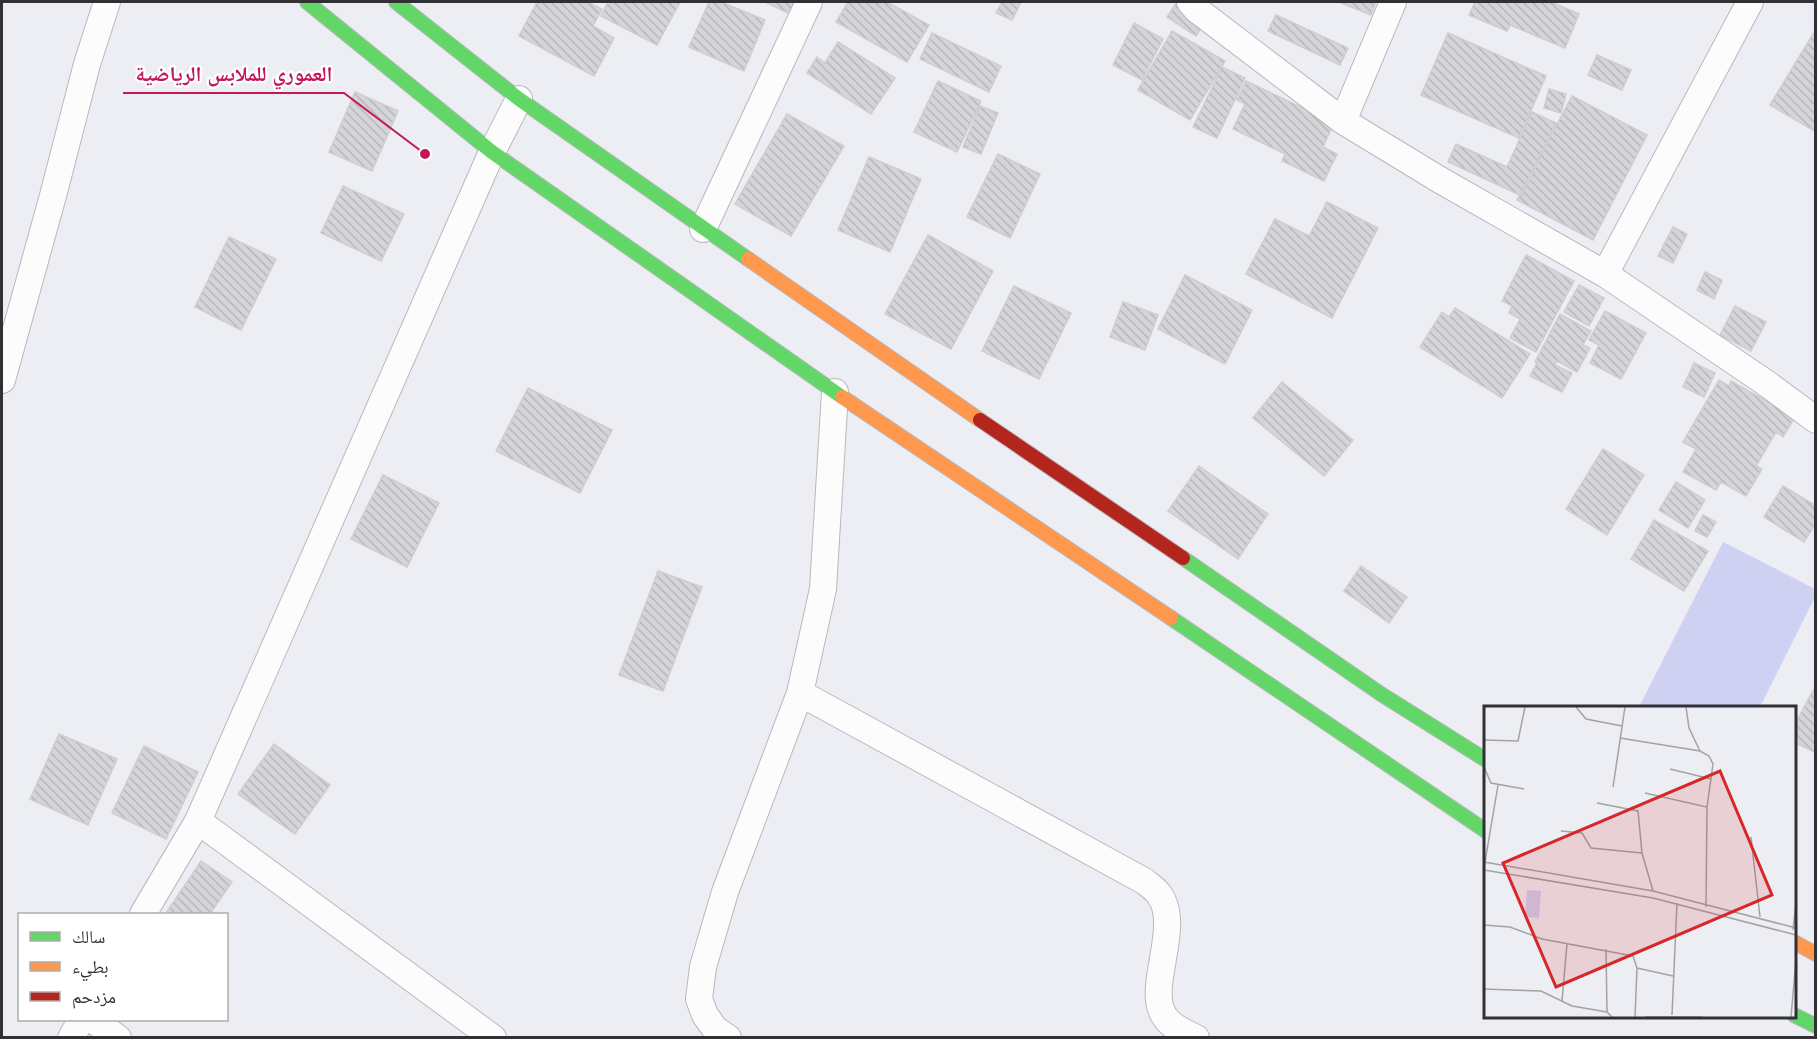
<svg xmlns="http://www.w3.org/2000/svg" width="1817" height="1039" font-family="Arial,'Noto Naskh Arabic',sans-serif">
<style>
.green{fill:#ced1f2}
.building{fill:url(#building-back-hatch);stroke:#cdced2;stroke-width:1.5}
.lines{fill:none;stroke-linecap:round;stroke-linejoin:round}
.street-casing{stroke:#b9b9bd;stroke-width:28}
.fast-casing{stroke:#b9b9bd;stroke-width:16}
.slow-casing{stroke:#b9b9bd;stroke-width:16}
.jam-casing{stroke:#b9b9bd;stroke-width:16}
.street{stroke:#fcfcfd;stroke-width:26}
.fast{stroke:#63d668;stroke-width:14}
.slow{stroke:#ff974d;stroke-width:14}
.jam{stroke:#b3261e;stroke-width:14}
.inset-road{fill:none;stroke:#a2a2a7;stroke-width:1.5}
.view{fill:#d62828;fill-opacity:0.15;stroke:#d62828;stroke-width:3}
.inset-edge{fill:none;stroke:#313135;stroke-width:3}
.leader{fill:none;stroke:#c2185b;stroke-width:2}
.callout-dot{fill:#c2185b;stroke:#fff;stroke-width:2}
.callout-label{font-size:21px;text-anchor:middle;font-weight:bold;fill:#c2185b;stroke:#fff;stroke-width:4.5;stroke-linejoin:round;paint-order:stroke}
</style>
<defs>
<pattern id="building-back-hatch" width="6" height="6" patternUnits="userSpaceOnUse" patternTransform="scale(1.5)"><rect width="6" height="6" fill="#d5d5d9"/><path d="M-1 5l2 2M0 0l6 6M5-1l2 2" fill="none" stroke="#b7b7bb"/></pattern>
</defs>
<rect width="100%" height="100%" fill="#edeef3"/>
<path class="green" d="M 1723,542 L 1815,589 L 1815,597 L 1760,707 L 1639,707 Z"/>
<path class="building" d="M 537,2 L 587,2 L 602,9 L 593,26 L 614,38 L 594,76 L 519,36 Z
M 608,2 L 680,2 L 657,45 L 601,16 Z
M 709,2 L 721,2 L 765,20 L 744,71 L 689,47 Z
M 765,2 L 799,2 L 792,15 Z
M 848,2 L 887,2 L 929,25 L 907,62 L 836,22 Z
M 1002,2 L 1021,2 L 1012,20 L 996,13 Z
M 1177,2 L 1207,19 L 1196,36 L 1167,17 Z
M 1339,2 L 1376,2 L 1371,15 Z
M 1475,2 L 1551,2 L 1579,14 L 1565,48 L 1510,25 L 1507,31 L 1469,15 Z
M 1276,15 L 1348,48 L 1340,65 L 1268,31 Z
M 1134,23 L 1163,39 L 1142,80 L 1113,65 Z
M 1816,29 L 1816,132 L 1770,105 Z
M 1172,31 L 1225,61 L 1190,120 L 1138,90 Z
M 932,33 L 1001,66 L 989,92 L 920,59 Z
M 1448,33 L 1546,76 L 1519,138 L 1421,95 Z
M 838,42 L 895,78 L 871,114 L 807,73 L 817,57 L 825,63 Z
M 1597,55 L 1631,70 L 1622,90 L 1588,75 Z
M 1222,67 L 1245,78 L 1217,138 L 1193,127 Z
M 938,81 L 981,101 L 957,152 L 914,132 Z
M 1246,81 L 1334,123 L 1323,147 L 1337,154 L 1324,181 L 1282,161 L 1285,154 L 1233,129 L 1245,104 L 1237,100 Z
M 1549,89 L 1566,94 L 1561,113 L 1544,108 Z
M 355,92 L 398,111 L 372,171 L 329,152 Z
M 1572,96 L 1647,135 L 1593,240 L 1517,200 Z
M 980,106 L 998,113 L 981,154 L 963,147 Z
M 1532,112 L 1556,123 L 1522,196 L 1448,162 L 1456,144 L 1507,167 Z
M 787,114 L 844,146 L 791,236 L 735,204 Z
M 998,154 L 1040,174 L 1010,238 L 967,217 Z
M 869,157 L 921,179 L 890,252 L 838,230 Z
M 343,186 L 404,214 L 381,261 L 321,233 Z
M 1327,202 L 1378,228 L 1332,318 L 1246,274 L 1275,219 L 1309,236 Z
M 1673,227 L 1687,234 L 1673,263 L 1658,256 Z
M 928,235 L 993,271 L 951,349 L 885,314 Z
M 229,237 L 276,259 L 241,330 L 195,307 Z
M 1526,255 L 1574,281 L 1536,352 L 1510,338 L 1520,319 L 1509,313 L 1512,306 L 1502,301 Z
M 1705,272 L 1722,280 L 1714,299 L 1697,290 Z
M 1185,275 L 1252,310 L 1225,364 L 1158,329 Z
M 1579,285 L 1604,298 L 1589,326 L 1564,312 Z
M 1014,286 L 1071,313 L 1039,379 L 982,351 Z
M 1123,302 L 1158,315 L 1145,350 L 1110,337 Z
M 1735,306 L 1766,322 L 1751,351 L 1720,335 Z
M 1455,308 L 1530,354 L 1502,398 L 1420,347 L 1442,312 L 1449,317 Z
M 1605,311 L 1646,333 L 1621,379 L 1590,363 L 1599,345 L 1589,340 Z
M 1560,314 L 1591,331 L 1583,345 L 1590,348 L 1577,372 L 1557,361 L 1555,365 L 1572,373 L 1562,392 L 1530,376 L 1537,363 L 1535,362 Z
M 1694,363 L 1715,373 L 1704,397 L 1683,387 Z
M 1719,380 L 1729,386 L 1731,381 L 1795,417 L 1783,437 L 1776,432 L 1756,466 L 1762,469 L 1746,496 L 1721,482 L 1716,490 L 1683,472 L 1696,449 L 1683,442 Z
M 1282,382 L 1353,440 L 1324,476 L 1253,418 Z
M 528,388 L 612,430 L 580,493 L 496,451 Z
M 1603,449 L 1644,475 L 1607,535 L 1566,509 Z
M 1199,466 L 1268,514 L 1238,559 L 1168,511 Z
M 383,475 L 439,503 L 407,567 L 351,539 Z
M 1676,482 L 1705,500 L 1688,528 L 1659,510 Z
M 1783,486 L 1816,506 L 1816,523 L 1804,542 L 1764,517 Z
M 1703,515 L 1716,522 L 1707,537 L 1695,531 Z
M 1654,520 L 1708,551 L 1684,591 L 1631,559 Z
M 1361,566 L 1407,597 L 1389,623 L 1344,591 Z
M 658,571 L 702,587 L 663,691 L 619,675 Z
M 1816,685 L 1816,753 L 1794,742 L 1794,726 Z
M 59,734 L 117,759 L 88,825 L 30,799 Z
M 274,744 L 330,785 L 295,834 L 238,794 Z
M 144,746 L 198,772 L 166,839 L 112,813 Z
M 201,861 L 232,882 L 210,914 L 169,914 L 166,913 Z"/>
<g class="lines">
<defs>
<path id="street" d="M 1190,2 L 1197,10 L 1343,121 L 1440,180 L 1605,274 L 1766,383 L 1816,420
M 1343,121 L 1393,2
M 703,229 L 809,2
M 1605,274 L 1750,2
M 2,380 L 54,192 L 87,64 L 107,2
M 800,693 L 1144,881 C 1149,885 1155,889 1158,893 C 1184,925 1144,989 1165,1017 C 1172,1028 1185,1032 1196,1038
M 143,914 L 198,821
M 93,1020 L 118,1038
M 71,1038 L 81,1020
M 493,1038 L 198,821 L 492,152 L 519,99
M 728,1038 L 715,1029 L 705,1015 L 699,999 L 703,967 L 725,892 L 800,693 L 823,589 L 835,392"/>
<path id="fast" d="M 307,2 L 492,152 L 842,397
M 396,2 L 519,99 L 748,259
M 1183,558 L 1381,694 L 1486,760
M 1171,618 L 1486,831
M 1794,1015 L 1816,1026"/>
<path id="slow" d="M 748,259 L 980,420
M 842,397 L 1171,618
M 1794,942 L 1816,954"/>
<path id="jam" d="M 980,420 L 1183,558"/>
</defs>
<use href="#street" class="street-casing"/>
<use href="#fast" class="fast-casing"/>
<use href="#slow" class="slow-casing"/>
<use href="#jam" class="jam-casing"/>
<use href="#street" class="street"/>
<use href="#fast" class="fast"/>
<use href="#slow" class="slow"/>
<use href="#jam" class="jam"/>
</g>
<g transform="translate(1484 706)">
<rect width="312" height="312" fill="#edeef3"/>
<path d="M 43,184 L 57,185 L 55,212 L 41,211 Z" fill="#ced1f2"/>
<path class="inset-road" d="M 92,1 L 102,13 L 138,20M 202,1 L 205,22 L 216,45M 136,32 L 216,45 L 225,50 L 229,58 L 223,101M 0,34 L 34,35 L 41,1M 0,61 L 7,77 L 40,83M 186,63 L 227,73M 129,81 L 141,1M 161,87 L 223,101 L 222,201M 113,97 L 154,105 L 158,147 L 169,185M 77,125 L 98,127 L 107,142 L 158,147M 267,131 L 276,211M 0,156 L 169,185 L 312,222M 0,162 L 14,79M 0,164 L 169,192 L 312,229M 0,219 L 26,221 L 58,233 L 149,250 L 153,262 L 151,311M 309,224 L 312,197M 122,243 L 123,306M 153,262 L 189,270M 0,283 L 57,285 L 88,300 L 123,306 L 128,311M 78,295 L 83,238M 188,309 L 193,197M 161,311 L 219,311M 307,311 L 312,254"/>
<path class="view" d="M 236,65 L 288,189 L 72,281 L 19,157 Z"/>
<rect width="312" height="312" class="inset-edge"/>
</g>
<path class="leader" d="M425 154L344 93H123"/>
<circle class="callout-dot" cx="425" cy="154" r="6"/>
<g class="callout-label">
<text x="234" y="81">العموري للملابس الرياضية</text>
</g>
<rect width="1817" height="1039" fill="none" stroke="#313135" stroke-width="6"/>
<rect x="18" y="913" width="210" height="108" fill="#ffffff" stroke="#adadae" stroke-width="1.5"/>
<rect x="30" y="932" width="30" height="9" fill="#63d668" stroke="#adadae" stroke-width="1.5"/>
<text x="72" y="943" font-size="18" fill="#313135">سالك</text>
<rect x="30" y="962" width="30" height="9" fill="#ff974d" stroke="#adadae" stroke-width="1.5"/>
<text x="72" y="973" font-size="18" fill="#313135">بطيء</text>
<rect x="30" y="992" width="30" height="9" fill="#b3261e" stroke="#adadae" stroke-width="1.5"/>
<text x="72" y="1003" font-size="18" fill="#313135">مزدحم</text>
</svg>
